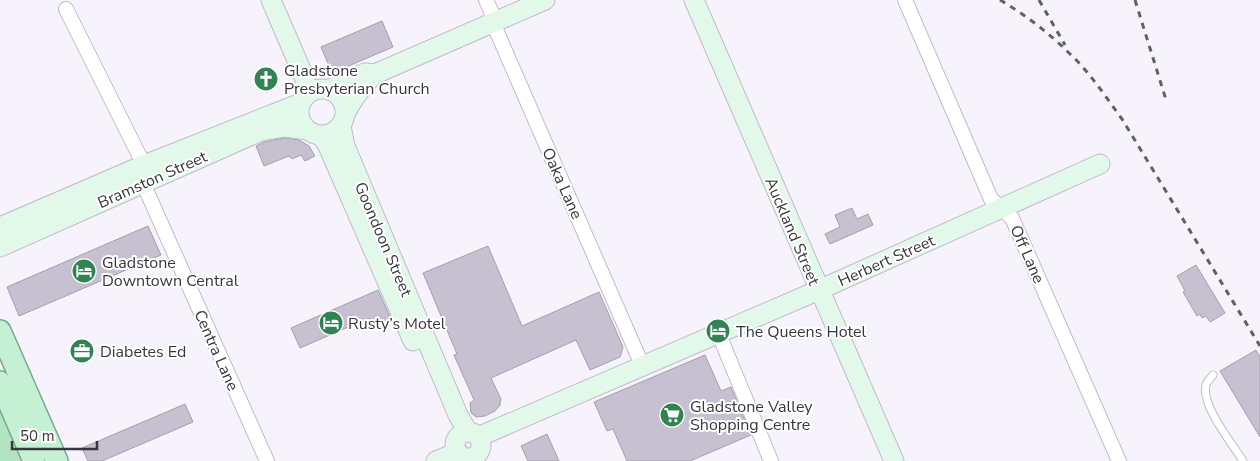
<svg xmlns="http://www.w3.org/2000/svg" width="1260" height="461" font-family="'Nunito Sans',sans-serif">
<style>
.green{fill:#b2e4c2}
.building{fill:#c6c0d1;stroke:#a49eaf}
.lines{fill:none;stroke-linecap:round;stroke-linejoin:round}
.lane-casing{stroke:#c0bacb;stroke-width:9}
.street-casing{stroke:#c0bacb;stroke-width:16}
.secondary-casing{stroke:#c0bacb;stroke-width:21}
.primary-casing{stroke:#7aa88c;stroke-width:24}
.lane{stroke:#fff;stroke-width:7}
.street{stroke:#fff;stroke-width:14}
.secondary{stroke:#e2f8e9;stroke-width:19}
.primary{stroke:#c5f0d4;stroke-width:21}
.rail{stroke:#625f66;stroke-width:3;stroke-dasharray:6 6;stroke-linecap:butt}
.labels{text-anchor:middle;stroke-width:4;stroke-linejoin:round;paint-order:stroke}
.poi-label{font-size:16px;fill:#38353c;stroke:#fff;text-anchor:start}
.street-label{font-size:16px;fill:#38353c;stroke:#fff}
</style>
<rect width="100%" height="100%" fill="#f7f3fd"/>
<path class="green" d="M 0,407 L 24,461 L 0,461 Z"/>
<path class="building" d="M 382,21 L 393,47 L 332,73 L 321,47 Z
M 285,138 L 299,140 L 309,146 L 315,156 L 305,161 L 301,155 L 292,159 L 289,156 L 264,166 L 256,146 L 264,142 Z
M 852,208 L 857,219 L 868,214 L 873,225 L 830,244 L 825,234 L 840,227 L 835,215 Z
M 148,226 L 161,255 L 19,316 L 7,287 Z
M 488,246 L 522,326 L 599,292 L 623,347 L 620,357 L 590,370 L 576,340 L 491,378 L 501,399 L 500,405 L 495,411 L 485,416 L 476,417 L 471,413 L 470,403 L 474,400 L 454,355 L 457,354 L 423,273 Z
M 1196,265 L 1225,313 L 1210,322 L 1206,316 L 1202,318 L 1200,314 L 1197,316 L 1183,292 L 1185,291 L 1177,276 Z
M 378,290 L 391,319 L 373,327 L 369,318 L 300,348 L 291,328 Z
M 1256,350 L 1260,357 L 1260,437 L 1220,371 Z
M 705,355 L 721,391 L 731,387 L 751,435 L 690,461 L 627,461 L 613,429 L 607,431 L 594,402 Z
M 185,404 L 193,422 L 102,461 L 88,461 L 82,448 Z
M 547,434 L 559,461 L 528,461 L 521,446 Z"/>
<g class="lines">
<defs>
<path id="lane" d="M 1213,375 C 1211,378 1207,381 1206,385 C 1201,406 1232,443 1243,461"/>
<path id="street" d="M 486,0 L 491,11 L 493,23 L 642,365
M 905,0 L 991,199 L 1012,218 L 1119,461
M 66,9 L 144,165
M 143,183 L 267,461
M 718,332 L 771,461"/>
<path id="secondary" d="M 271,0 L 305,79 L 305,97
M 694,0 L 894,461
M299 112a23 23 0 1 1 46 0a23 23 0 1 1-46 0Z
M 328,90 L 365,73 L 374,74
M 345,114 C 353,98 362,86 375,74 L 545,0
M 341,126 L 345,146 L 458,415 L 468,432
M 320,135 L 327,144 L 413,341
M 0,227 L 144,165 L 301,103
M 0,247 L 261,131 L 285,127 L 307,130
M455 445a13 13 0 1 1 26 0a13 13 0 1 1-26 0Z
M 478,437 L 819,290 L 1100,164
M 436,461 L 458,452"/>
<path id="primary" d="M 0,331 L 57,461
M 0,382 L 34,461"/>
</defs>
<use href="#lane" class="lane-casing"/>
<use href="#street" class="street-casing"/>
<use href="#secondary" class="secondary-casing"/>
<use href="#primary" class="primary-casing"/>
<use href="#lane" class="lane"/>
<use href="#street" class="street"/>
<use href="#secondary" class="secondary"/>
<use href="#primary" class="primary"/>
<path class="rail" d="M 1000,0 C 1024,14 1048,32 1068,52 C 1089,71 1105,96 1122,119 L 1260,346
M 1039,0 L 1065,45
M 1135,0 L 1167,103"/>
</g>
<defs>
<symbol id="church-disc" viewBox="-11 -11 22 22"><circle r="9.5" fill="#318354" stroke="#fff"/><path d="M-1.2-6h2.4v3.5h3.3v2.4h-3.3V6h-2.4V-.1h-3.3v-2.4h3.3Z" fill="#fff"/></symbol>
<symbol id="hotel-disc" viewBox="-11 -11 22 22"><circle r="9.5" fill="#318354" stroke="#fff"/><path d="M-6-4.5h1.5V1H6V5H4.5V3h-9V5H-6ZM-4 0a1.8 1.8 0 1 1 3.6 0ZM.5 0V-2.5h3Q6-2.5 6 0Z" fill="#fff"/></symbol>
<symbol id="office-disc" viewBox="-11 -11 22 22"><circle r="9.5" fill="#318354" stroke="#fff"/><path d="M-6-3h4V-5.5h4V-3h4V5H-6ZM-1-4.5V-3h2v-1.5ZM-6 0V1H6V0Z" fill="#fff"/></symbol>
<symbol id="supermarket-disc" viewBox="-11 -11 22 22"><circle r="9.5" fill="#318354" stroke="#fff"/><path d="M-6-5.5h2.5l.6 2H6L4.5 2H-2.5L-4.4-4H-6ZM-1.5 3.2a1.3 1.3 0 1 0 .1 0ZM3 3.2a1.3 1.3 0 1 0 .1 0Z" fill="#fff"/></symbol>
</defs>
<g fill-rule="evenodd">
<use href="#church-disc" x="252" y="65" width="28" height="28"/>
<use href="#hotel-disc" x="70" y="257" width="28" height="28"/>
<use href="#hotel-disc" x="317" y="309" width="28" height="28"/>
<use href="#hotel-disc" x="704" y="317" width="28" height="28"/>
<use href="#office-disc" x="68" y="337" width="28" height="28"/>
<use href="#supermarket-disc" x="658" y="401" width="28" height="28"/>
</g>
<g class="labels">
<g class="poi-label">
<text x="284" y="76">Gladstone<tspan x="284" dy="18">Presbyterian Church</tspan></text>
<text x="102" y="268">Gladstone<tspan x="102" dy="18">Downtown Central</tspan></text>
<text x="348" y="329">Rusty’s Motel</text>
<text x="736" y="337">The Queens Hotel</text>
<text x="100" y="357">Diabetes Ed</text>
<text x="690" y="412">Gladstone Valley<tspan x="690" dy="18">Shopping Centre</tspan></text>
</g>
<g class="street-label">
<text transform="translate(152 179) rotate(-24)" y="6">Bramston Street</text>
<text transform="translate(563 183) rotate(66)" y="6">Oaka Lane</text>
<text transform="translate(793 231) rotate(67)" y="6">Auckland Street</text>
<text transform="translate(384 239) rotate(67)" y="6">Goondoon Street</text>
<text transform="translate(1028 254) rotate(66)" y="6">Off Lane</text>
<text transform="translate(886 260) rotate(-24)" y="6">Herbert Street</text>
<text transform="translate(217 350) rotate(66)" y="6">Centra Lane</text>
</g>
</g>
<path d="M12 441v8h85v-8" fill="none" stroke="#38353c" stroke-width="2.5"/>
<text x="20" y="441" font-size="15" fill="#38353c" stroke="#ffffff" stroke-width="4" paint-order="stroke">50 m</text>
</svg>
